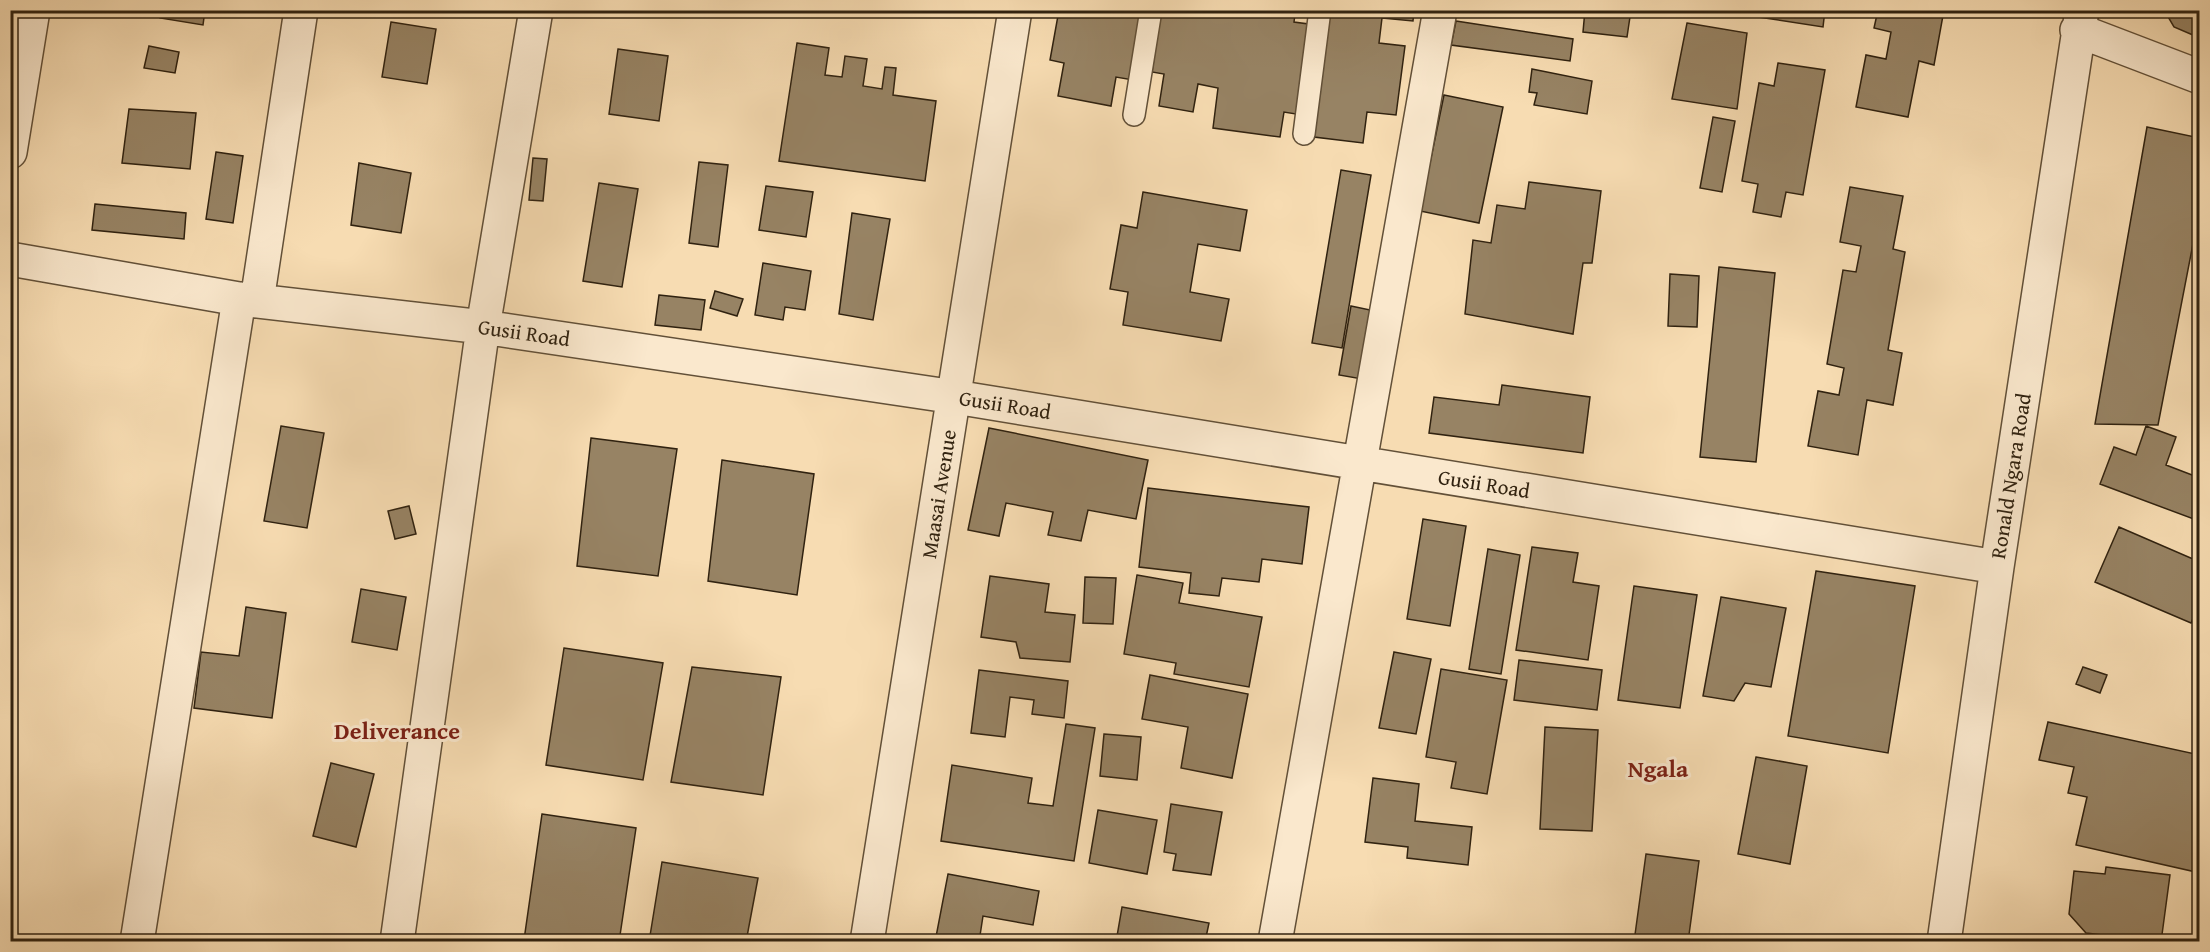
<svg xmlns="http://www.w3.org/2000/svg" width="2210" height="952" font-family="'Gentium Book Plus',serif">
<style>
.building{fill:#978364;stroke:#302210;stroke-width:1.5}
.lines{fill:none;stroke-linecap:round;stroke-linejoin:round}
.lane-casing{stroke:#625038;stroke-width:24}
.street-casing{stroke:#625038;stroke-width:36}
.lane{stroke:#fae8cd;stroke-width:21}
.street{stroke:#fae8cd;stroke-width:33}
.labels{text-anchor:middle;stroke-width:6;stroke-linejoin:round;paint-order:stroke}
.street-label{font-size:21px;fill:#302210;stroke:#fae8cd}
.quarter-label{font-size:24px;font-weight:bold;fill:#7a1f14;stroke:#fae8cd}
</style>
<rect width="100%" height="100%" fill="#f7dcb2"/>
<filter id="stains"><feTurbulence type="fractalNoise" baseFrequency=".00333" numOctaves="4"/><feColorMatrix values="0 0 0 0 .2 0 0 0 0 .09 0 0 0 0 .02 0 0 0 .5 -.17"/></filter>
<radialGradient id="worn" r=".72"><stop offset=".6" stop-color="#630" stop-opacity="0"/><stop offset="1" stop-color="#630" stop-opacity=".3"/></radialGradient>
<path class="building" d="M 161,10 L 205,10 L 203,25 L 160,18 Z
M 1059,10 L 1145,10 L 1133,80 L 1116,77 L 1111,106 L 1058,96 L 1064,63 L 1050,60 Z
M 1161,10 L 1313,10 L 1312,16 L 1295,14 L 1294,22 L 1316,25 L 1302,115 L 1284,112 L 1280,137 L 1213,128 L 1218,88 L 1198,84 L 1193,112 L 1159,106 L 1164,74 L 1152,72 Z
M 1329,10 L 1414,10 L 1413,21 L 1382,18 L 1379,43 L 1405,46 L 1396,115 L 1367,112 L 1363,143 L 1314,137 Z
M 1585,10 L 1631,10 L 1627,37 L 1583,32 Z
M 1760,10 L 1825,10 L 1823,27 L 1759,17 Z
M 1878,10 L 1944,10 L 1934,65 L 1919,61 L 1908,117 L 1856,107 L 1866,55 L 1886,59 L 1891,32 L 1874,28 Z
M 2164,10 L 2200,10 L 2200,38 L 2174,27 Z
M 1456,21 L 1573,39 L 1570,61 L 1451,45 Z
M 391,22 L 436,29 L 427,84 L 382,77 Z
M 1687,23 L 1747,33 L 1737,109 L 1672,99 Z
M 797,43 L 829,48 L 825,75 L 842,77 L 845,56 L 867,59 L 863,86 L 882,89 L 885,67 L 896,68 L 893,95 L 936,101 L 925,181 L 779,161 Z
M 149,46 L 179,52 L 175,73 L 144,68 Z
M 618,49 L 668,56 L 659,121 L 609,114 Z
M 1778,63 L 1825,70 L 1803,195 L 1786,192 L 1781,217 L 1753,212 L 1758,184 L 1742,181 L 1759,83 L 1774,86 Z
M 1532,69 L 1592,81 L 1587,114 L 1534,105 L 1537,93 L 1529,92 Z
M 1444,95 L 1503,107 L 1479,223 L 1420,211 Z
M 129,109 L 196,113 L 190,169 L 122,163 Z
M 1713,117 L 1735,121 L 1722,192 L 1700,188 Z
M 2147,127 L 2200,138 L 2200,224 L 2197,223 L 2158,425 L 2095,424 Z
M 216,152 L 243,156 L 233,223 L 206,219 Z
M 533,158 L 547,159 L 543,201 L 529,200 Z
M 699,162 L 728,165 L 718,247 L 689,243 Z
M 359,163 L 411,173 L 401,233 L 351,225 Z
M 1341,170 L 1371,175 L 1342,348 L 1312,343 Z
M 1529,182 L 1601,191 L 1592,263 L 1583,263 L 1573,334 L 1465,314 L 1473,240 L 1491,243 L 1497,205 L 1525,209 Z
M 599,183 L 638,189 L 622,287 L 583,281 Z
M 766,186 L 813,192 L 806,237 L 759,230 Z
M 1850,187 L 1903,196 L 1893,249 L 1905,252 L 1888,350 L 1902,353 L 1893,405 L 1867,400 L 1858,455 L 1808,446 L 1818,391 L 1839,395 L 1844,368 L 1827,364 L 1843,270 L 1856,272 L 1861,246 L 1840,242 Z
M 1143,192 L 1247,210 L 1240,251 L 1198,244 L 1190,292 L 1229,299 L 1221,341 L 1123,325 L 1128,292 L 1110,289 L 1121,225 L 1137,228 Z
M 95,204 L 186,213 L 184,239 L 92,230 Z
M 852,213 L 890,219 L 873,320 L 839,314 Z
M 763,263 L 811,271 L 805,310 L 785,307 L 783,320 L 755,315 Z
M 1719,267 L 1775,273 L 1756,462 L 1700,457 Z
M 1670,274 L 1699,276 L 1697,327 L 1668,326 Z
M 715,291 L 743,299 L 737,316 L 710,308 Z
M 659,295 L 705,300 L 701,330 L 655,325 Z
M 1351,306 L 1375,311 L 1362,379 L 1339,375 Z
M 1502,385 L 1590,397 L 1583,453 L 1429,433 L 1434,397 L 1499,405 Z
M 281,426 L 324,433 L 307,528 L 264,521 Z
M 2146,426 L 2176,437 L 2166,465 L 2200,478 L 2199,521 L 2100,484 L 2114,447 L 2136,455 Z
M 989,428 L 1148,460 L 1136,519 L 1088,510 L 1081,541 L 1048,535 L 1053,512 L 1006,503 L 999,536 L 968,530 Z
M 591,438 L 677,449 L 658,576 L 577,566 Z
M 722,460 L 814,474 L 797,595 L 708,581 Z
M 1148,488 L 1309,507 L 1302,564 L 1262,559 L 1259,582 L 1222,578 L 1219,596 L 1189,593 L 1191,573 L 1139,567 Z
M 409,506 L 416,534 L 395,539 L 388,511 Z
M 1423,519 L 1466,526 L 1450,626 L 1407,619 Z
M 2119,527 L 2200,562 L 2200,603 L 2191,623 L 2095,582 Z
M 1532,547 L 1578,553 L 1573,582 L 1599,586 L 1588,660 L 1516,650 Z
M 1488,549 L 1520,555 L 1501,674 L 1469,669 Z
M 1816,571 L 1915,586 L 1888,753 L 1788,736 Z
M 1137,575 L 1183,583 L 1179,603 L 1262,617 L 1249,687 L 1174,674 L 1176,663 L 1124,654 Z
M 990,576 L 1049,584 L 1045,612 L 1075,615 L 1070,662 L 1020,658 L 1016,642 L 981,637 Z
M 1085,577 L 1116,578 L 1113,624 L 1083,623 Z
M 1634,586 L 1697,595 L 1680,708 L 1618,700 Z
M 361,589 L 406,597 L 397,650 L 352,642 Z
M 1721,597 L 1786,608 L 1771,687 L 1745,683 L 1734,701 L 1703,696 Z
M 246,607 L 286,613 L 272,718 L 194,708 L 201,652 L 239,656 Z
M 564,648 L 663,663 L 643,780 L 546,765 Z
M 1394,652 L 1431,659 L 1416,734 L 1379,728 Z
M 1519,660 L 1602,670 L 1597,710 L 1514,700 Z
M 692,667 L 781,677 L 763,795 L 671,782 Z
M 2083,667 L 2107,675 L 2100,693 L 2076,684 Z
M 1441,669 L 1507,680 L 1487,794 L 1451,788 L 1456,762 L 1426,757 Z
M 979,670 L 1068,681 L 1064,718 L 1032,714 L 1034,700 L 1010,697 L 1005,737 L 971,733 Z
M 1150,675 L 1248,694 L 1232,778 L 1181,768 L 1188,727 L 1142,719 Z
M 2048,722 L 2200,755 L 2200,856 L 2196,872 L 2076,845 L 2087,797 L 2068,793 L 2074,767 L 2039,760 Z
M 1066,724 L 1095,728 L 1074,861 L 941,841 L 952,765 L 1032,778 L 1028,803 L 1053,806 Z
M 1545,727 L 1598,730 L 1592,831 L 1540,829 Z
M 1104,734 L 1141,737 L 1137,780 L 1100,776 Z
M 1756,757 L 1807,766 L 1790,864 L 1738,854 Z
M 331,763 L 374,774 L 356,847 L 313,836 Z
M 1373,778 L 1419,784 L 1415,821 L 1472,827 L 1468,865 L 1407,858 L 1408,847 L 1365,842 Z
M 1171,804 L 1222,812 L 1211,875 L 1173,870 L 1176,854 L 1164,852 Z
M 1098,810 L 1157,820 L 1147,874 L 1089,863 Z
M 542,814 L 636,828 L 619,942 L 524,940 Z
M 1646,854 L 1699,861 L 1688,942 L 1634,942 Z
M 662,862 L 758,878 L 746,942 L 649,942 Z
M 2106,867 L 2170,875 L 2161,942 L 2086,933 L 2069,914 L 2074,871 L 2105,874 Z
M 948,874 L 1039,891 L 1033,925 L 983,916 L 979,942 L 935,942 Z
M 1122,907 L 1209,923 L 1205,942 L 1116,942 Z"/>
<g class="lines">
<defs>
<path id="lane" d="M 1134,115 L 1151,10
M 1304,134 L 1320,10"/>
<path id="street" d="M 2077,30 L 2200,77
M 10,152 L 33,10
M 10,259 L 239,299 L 483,327 L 955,397 L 1997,567
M 257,301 L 301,10
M 137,942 L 239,299
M 397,942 L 483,327 L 536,10
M 867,942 L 1015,10
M 1275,942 L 1440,10
M 1944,942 L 1997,567 L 2082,10"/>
</defs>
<use href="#lane" class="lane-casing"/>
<use href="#street" class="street-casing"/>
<use href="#lane" class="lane"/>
<use href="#street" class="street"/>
</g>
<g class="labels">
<g class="street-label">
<text transform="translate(524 333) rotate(8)" y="7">Gusii Road</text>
<text transform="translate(1005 405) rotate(9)" y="7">Gusii Road</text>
<text transform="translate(2011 476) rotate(-81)" y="7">Ronald Ngara Road</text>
<text transform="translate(1484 484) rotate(9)" y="7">Gusii Road</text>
<text transform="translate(939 494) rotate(-81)" y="7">Maasai Avenue</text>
</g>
<g class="quarter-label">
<text x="397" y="739">Deliverance</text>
<text x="1658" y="777">Ngala</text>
</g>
</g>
<rect width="2210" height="952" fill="none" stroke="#f7dcb2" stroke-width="36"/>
<rect x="12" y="12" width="2186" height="928" fill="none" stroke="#302210" stroke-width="3"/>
<rect x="18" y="18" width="2174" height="916" fill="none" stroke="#302210" stroke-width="1.5"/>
<rect width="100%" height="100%" filter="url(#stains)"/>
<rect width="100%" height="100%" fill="url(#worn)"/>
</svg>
